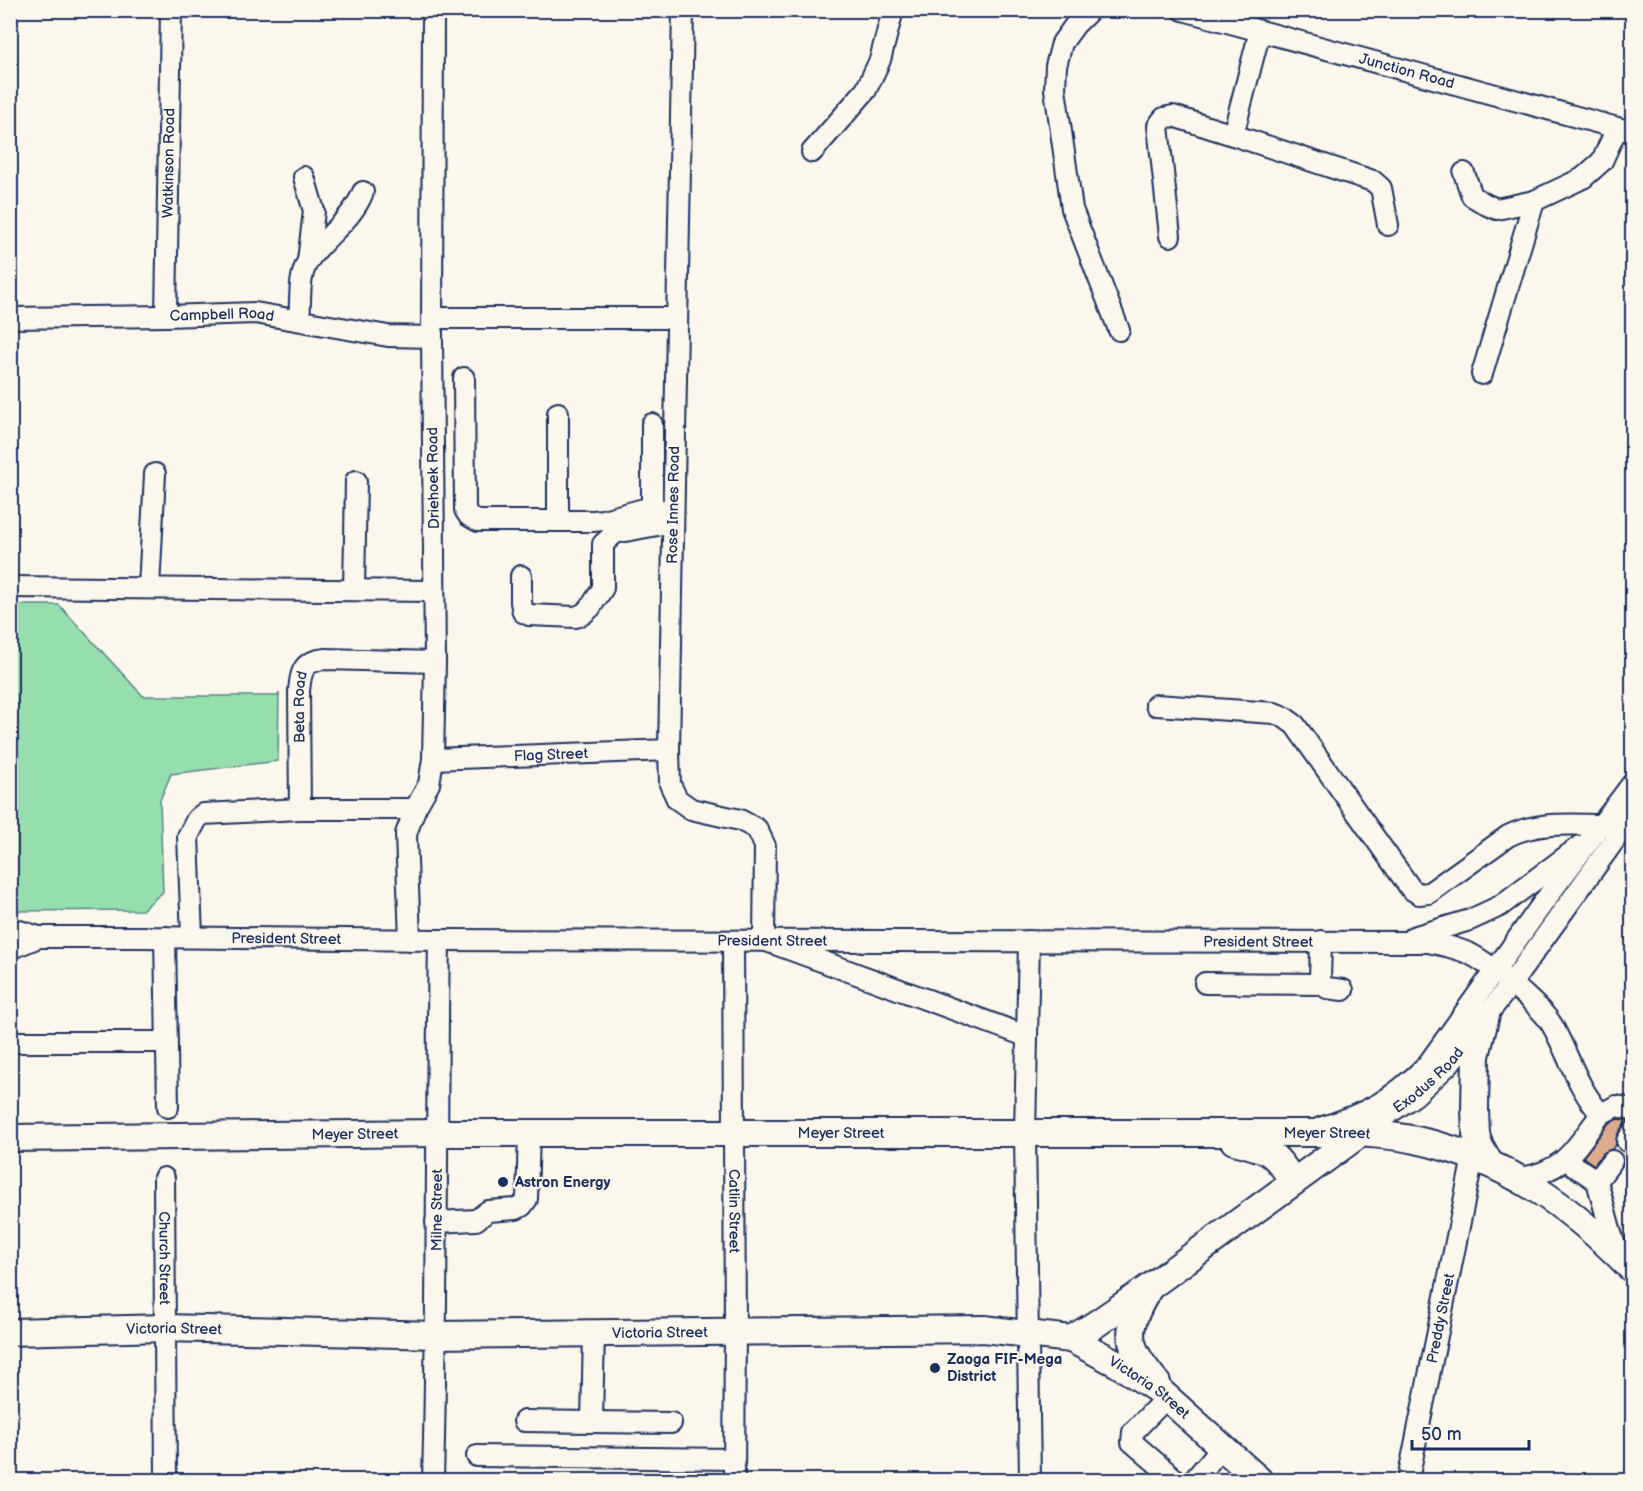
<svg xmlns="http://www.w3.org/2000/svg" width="1643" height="1491" font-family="'Balsamiq Sans',sans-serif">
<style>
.green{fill:#96dead;stroke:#588686;stroke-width:1.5}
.building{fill:#ddac8f;stroke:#1b2f5e;stroke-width:1.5}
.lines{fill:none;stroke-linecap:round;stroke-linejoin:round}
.minor-casing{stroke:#1b2f5e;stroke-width:24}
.major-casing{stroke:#1b2f5e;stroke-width:30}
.minor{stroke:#fbf7ec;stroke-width:20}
.major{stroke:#fbf7ec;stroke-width:26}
.rail-casing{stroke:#1b2f5e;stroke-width:7}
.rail{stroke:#fbf7ec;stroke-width:4.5;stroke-dasharray:14;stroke-linecap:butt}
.poi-dot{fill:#1b2f5e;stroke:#fbf7ec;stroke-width:2}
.labels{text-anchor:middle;stroke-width:4.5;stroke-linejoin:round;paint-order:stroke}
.street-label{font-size:15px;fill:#1b2f5e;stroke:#fbf7ec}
.poi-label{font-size:15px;font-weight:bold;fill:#1b2f5e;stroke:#fbf7ec;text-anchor:start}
</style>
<rect width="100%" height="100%" fill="#fbf7ec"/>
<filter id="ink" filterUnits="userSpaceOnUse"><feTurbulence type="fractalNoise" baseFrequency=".0167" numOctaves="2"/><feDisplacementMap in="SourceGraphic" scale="12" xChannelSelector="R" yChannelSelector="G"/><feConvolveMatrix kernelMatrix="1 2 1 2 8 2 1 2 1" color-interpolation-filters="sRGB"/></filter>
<g filter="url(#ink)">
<path class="green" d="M 11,605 L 59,605 L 143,696 L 278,696 L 279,693 L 278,761 L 171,774 L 160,800 L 163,892 L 142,910 L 11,911 Z"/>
<path class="building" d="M 1618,1119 L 1632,1121 L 1627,1122 L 1622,1127 L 1617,1135 L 1616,1145 L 1612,1149 L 1603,1153 L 1594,1165 L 1583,1157 L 1609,1123 Z"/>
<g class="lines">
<defs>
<g id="minor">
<path d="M 683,10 L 669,750 L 670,784 L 677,799 L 691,809 L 740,820 L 757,829 L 765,846 L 764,940 L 1026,1036"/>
<path d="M 1090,10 L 1075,25 L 1062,43 L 1056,66 L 1055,89 L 1072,209 L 1119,330"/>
<path id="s1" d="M 1183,10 L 1632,132"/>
<path d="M 1233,135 L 1373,181 L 1381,188 L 1388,225"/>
<path d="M 812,152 L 866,90 L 880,60 L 893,10"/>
<path d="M 1464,173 L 1472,196 L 1487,205 L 1497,209 L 1534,201 L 1583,178 L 1602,161 L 1617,128"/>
<path d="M 304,177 L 314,211 L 308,261"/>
<path d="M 1170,236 L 1158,126 L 1164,118 L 1173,116 L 1233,135 L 1260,31"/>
<path id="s2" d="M 166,316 L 171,10"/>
<path id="s3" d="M 10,318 L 166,316 L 255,313 L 388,336 L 432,337"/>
<path d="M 432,318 L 677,318"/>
<path d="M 299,320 C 301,301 298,277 308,261 C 324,236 352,221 363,192"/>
<path d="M 1482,374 L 1534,201"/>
<path d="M 464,378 L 465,510 L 469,516 L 478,521 L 593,521 L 603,520 L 644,509 L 673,511"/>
<path d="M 558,413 L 558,521"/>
<path d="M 652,424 L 652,510"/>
<path d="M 521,576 L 521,602 L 523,612 L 529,615 L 576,617 L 583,614 L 590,608 L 603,588 L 603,544 L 615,533 L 673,522"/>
<path d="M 10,587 L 434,591"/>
<path d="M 149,588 L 155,474"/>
<path d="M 354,590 L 356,481"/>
<path d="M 1156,705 L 1274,713 L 1284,717 L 1295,725 L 1411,889 L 1419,894 L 1429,893 L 1508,836 C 1538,821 1570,825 1603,825"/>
<path id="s4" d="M 433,759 L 669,750"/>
<path id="s5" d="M 300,809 L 299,691 C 301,670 303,661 326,659 L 435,662"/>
<path d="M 10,928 L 39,937"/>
<path d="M 165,937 L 168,1107"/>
<path d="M 192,937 L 188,836 L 197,819 L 203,814 L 300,809 L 415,809"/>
<path d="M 1413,937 L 1470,920 L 1500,906 L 1580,846"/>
<path d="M 410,940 L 406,834 L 415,809 L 429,784 L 433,759 L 435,662 L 432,337 L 433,10"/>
<path id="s6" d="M 733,941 L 735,1330 L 734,1480"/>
<path d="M 1029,941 L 1025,1134 L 1030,1480"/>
<path d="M 1321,941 L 1320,980 L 1322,984"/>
<path id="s7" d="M 10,946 L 17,946 L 39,937 L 137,937 L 439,940 L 1428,942 C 1443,945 1458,948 1472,955 C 1491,965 1542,1007 1552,1025 C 1569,1055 1577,1088 1601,1114 L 1616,1106 L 1632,1109"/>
<path d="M 1205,983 L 1322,984 L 1327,988 L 1343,990"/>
<path d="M 10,1042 L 167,1042"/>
<path d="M 1320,1128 C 1368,1113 1392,1100 1428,1064 L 1556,885 L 1632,784"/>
<path id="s8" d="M 1361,1133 L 1414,1096 L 1448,1065 L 1511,984 L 1632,816"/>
<path d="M 1627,1141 L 1632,1133"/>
<path d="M 1566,1160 L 1597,1181 L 1613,1240 L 1620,1254"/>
<path id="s9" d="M 164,1178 L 166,1480"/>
<path d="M 1521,1178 C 1566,1171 1575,1148 1601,1114"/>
<path d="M 1597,1181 L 1612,1161"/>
<path d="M 436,1222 L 476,1220 L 488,1211 L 516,1209 L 522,1206 L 527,1199 L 529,1133"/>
<path d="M 1167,1397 L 1133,1432 L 1132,1442 L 1176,1480"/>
<path d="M 524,1421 L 592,1422 L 594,1332"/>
<path d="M 592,1422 L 671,1423"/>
<path d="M 477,1456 L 734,1459"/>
<path id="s10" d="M 433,1480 C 438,1300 436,1120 439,940"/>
<path d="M 1194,1480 L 1223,1446"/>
<path id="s11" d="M 1408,1480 L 1473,1157"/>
</g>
<g id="major">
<path d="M 1486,1015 L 1476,1056 L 1475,1109 L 1476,1134 L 1480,1147 L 1489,1162"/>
<path id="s12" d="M 10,1138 L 436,1133 L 1361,1133 C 1379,1135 1398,1136 1416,1140 C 1505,1159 1569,1205 1632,1269"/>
<path d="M 1234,1141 C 1267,1149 1275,1151 1293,1182"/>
<path d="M 1149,1288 C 1123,1332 1125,1344 1157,1383"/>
<path id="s13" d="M 10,1332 L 166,1328 L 437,1335 L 984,1329 L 1071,1339 L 1118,1364 L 1161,1392 L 1259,1480"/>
<path d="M 1071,1339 L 1096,1324 L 1151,1286 L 1361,1133"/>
</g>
</defs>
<use href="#minor" class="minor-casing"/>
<use href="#major" class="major-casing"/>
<use href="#minor" class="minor"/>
<use href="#major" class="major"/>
<defs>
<path id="rail" d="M 10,1465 L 13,1480"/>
</defs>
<use href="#rail" class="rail-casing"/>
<use href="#rail" class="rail"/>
</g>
</g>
<g class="poi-dot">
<circle cx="503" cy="1182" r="6"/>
<circle cx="935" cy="1368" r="6"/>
</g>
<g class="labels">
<g class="street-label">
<text dy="5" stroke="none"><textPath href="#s1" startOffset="232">Junction Road</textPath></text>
<text dy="5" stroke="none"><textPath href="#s2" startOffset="153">Watkinson Road</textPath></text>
<text dy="5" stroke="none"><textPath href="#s3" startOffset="212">Campbell Road</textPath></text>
<text transform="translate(433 478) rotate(-91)" y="5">Driehoek Road</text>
<text transform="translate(673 505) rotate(-89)" y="5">Rose Innes Road</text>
<text dy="5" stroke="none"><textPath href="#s5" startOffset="102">Beta Road</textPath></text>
<text dy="5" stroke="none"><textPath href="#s4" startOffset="118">Flag Street</textPath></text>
<text dy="5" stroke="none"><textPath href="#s7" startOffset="278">President Street</textPath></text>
<text dy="5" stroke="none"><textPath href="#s7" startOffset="764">President Street</textPath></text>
<text dy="5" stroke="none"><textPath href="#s7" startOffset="1250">President Street</textPath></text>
<text dy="5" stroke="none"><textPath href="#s8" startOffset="86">Exodus Road</textPath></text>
<text dy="5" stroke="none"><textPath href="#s12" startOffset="345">Meyer Street</textPath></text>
<text dy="5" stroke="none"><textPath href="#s12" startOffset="831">Meyer Street</textPath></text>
<text dy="5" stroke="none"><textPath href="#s12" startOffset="1317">Meyer Street</textPath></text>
<text dy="5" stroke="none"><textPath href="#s10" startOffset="270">Milne Street</textPath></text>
<text dy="5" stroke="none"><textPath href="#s6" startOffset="270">Catlin Street</textPath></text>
<text dy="5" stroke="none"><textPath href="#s9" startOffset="80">Church Street</textPath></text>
<text dy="5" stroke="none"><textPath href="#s11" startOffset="165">Preddy Street</textPath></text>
<text dy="5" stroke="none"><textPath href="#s13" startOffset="164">Victoria Street</textPath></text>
<text dy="5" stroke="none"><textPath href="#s13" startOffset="650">Victoria Street</textPath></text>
<text dy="5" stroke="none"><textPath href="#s13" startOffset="1154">Victoria Street</textPath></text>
</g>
<g class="poi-label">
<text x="515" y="1187">Astron Energy</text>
<text x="947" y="1364">Zaoga FIF-Mega<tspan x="947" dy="17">District</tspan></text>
</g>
</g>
<rect width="1643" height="1491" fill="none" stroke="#fbf7ec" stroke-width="36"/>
<rect x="18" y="18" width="1607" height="1455" fill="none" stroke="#1b2f5e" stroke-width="2" filter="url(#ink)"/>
<path d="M1412 1440v9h117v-9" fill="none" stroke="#1b2f5e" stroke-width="3"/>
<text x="1421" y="1440" font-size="18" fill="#1b2f5e" stroke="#fbf7ec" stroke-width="4.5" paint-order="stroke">50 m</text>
</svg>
